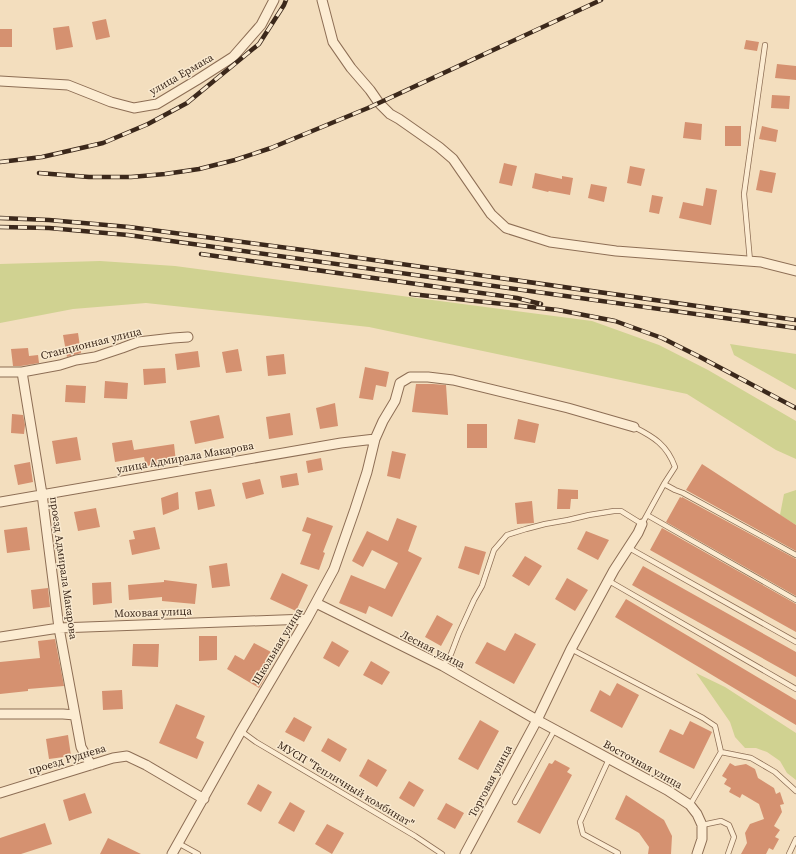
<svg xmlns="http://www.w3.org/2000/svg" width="796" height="854" font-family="'Source Serif 4',serif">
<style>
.green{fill:#d0d291}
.building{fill:#d59170}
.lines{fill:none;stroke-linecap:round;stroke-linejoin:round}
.lane-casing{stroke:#8d6e55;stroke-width:6}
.street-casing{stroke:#8d6e55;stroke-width:11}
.lane{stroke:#fcecd2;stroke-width:4.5}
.street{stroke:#fcecd2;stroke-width:9}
.rail-casing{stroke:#3b281b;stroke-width:4.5}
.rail{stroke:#f9e9cf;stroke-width:3;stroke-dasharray:9;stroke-linecap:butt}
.labels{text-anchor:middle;stroke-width:3;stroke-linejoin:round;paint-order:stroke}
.street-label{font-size:11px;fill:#3b281b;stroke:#f9e9cf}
</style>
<rect width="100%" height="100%" fill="#f3debe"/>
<path class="green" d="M 100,261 L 175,266 L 592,321 L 659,345 L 708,370 L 796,421 L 796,459 L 776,450 L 687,394 L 369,327 L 146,303 L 73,309 L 0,323 L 0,264 Z
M 730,344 L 796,354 L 796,390 L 734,355 Z
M 796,490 L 796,525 L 780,515 L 784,494 Z
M 696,673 L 725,687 L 796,733 L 796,780 L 787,773 L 780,761 L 767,752 L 756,748 L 745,748 L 735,737 L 730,722 Z"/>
<path class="building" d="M 106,19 L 110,37 L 96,40 L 92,22 Z
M 69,26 L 73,47 L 56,50 L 53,28 Z
M 0,29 L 12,29 L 12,47 L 0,47 Z
M 746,40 L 759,42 L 757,51 L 744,49 Z
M 777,64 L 796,66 L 796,80 L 775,78 Z
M 772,95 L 790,96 L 789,109 L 771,108 Z
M 685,122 L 702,124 L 701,140 L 683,138 Z
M 725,126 L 741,126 L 741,146 L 725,146 Z
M 762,126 L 778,130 L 776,142 L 759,139 Z
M 504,163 L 517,166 L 512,186 L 499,183 Z
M 630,166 L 645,169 L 641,186 L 627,183 Z
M 760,170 L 776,173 L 772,193 L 756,190 Z
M 535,173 L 562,179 L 562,176 L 573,178 L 570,195 L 549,191 L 548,192 L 532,188 Z
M 591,184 L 607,187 L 604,202 L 588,198 Z
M 706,188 L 717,190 L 711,225 L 679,218 L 683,202 L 703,206 Z
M 652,195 L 663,197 L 659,214 L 649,212 Z
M 78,333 L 81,353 L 67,357 L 63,335 Z
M 28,348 L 29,356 L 38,355 L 39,363 L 21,366 L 13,366 L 11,349 Z
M 238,349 L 242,371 L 226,373 L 222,352 Z
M 198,351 L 200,367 L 177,370 L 175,354 Z
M 284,354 L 286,374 L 268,376 L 266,356 Z
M 365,367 L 389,372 L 386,387 L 376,385 L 373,400 L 359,398 Z
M 165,368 L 166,383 L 144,385 L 143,369 Z
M 105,381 L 128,383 L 127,399 L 104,398 Z
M 416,384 L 433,384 L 446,385 L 448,415 L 412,412 Z
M 66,385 L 86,386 L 85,403 L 65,402 Z
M 335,403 L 338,426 L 320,429 L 316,408 Z
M 290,413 L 293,435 L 269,439 L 266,417 Z
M 12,414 L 23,415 L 25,425 L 24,434 L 11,433 Z
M 219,415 L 224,438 L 195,444 L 190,421 Z
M 518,419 L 539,424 L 535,443 L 514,439 Z
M 467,424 L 487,424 L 487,448 L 467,448 Z
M 77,437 L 81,460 L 56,464 L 52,441 Z
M 132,440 L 134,450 L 174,444 L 176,462 L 146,467 L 144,457 L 115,462 L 112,443 Z
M 392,451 L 406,454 L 400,479 L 387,476 Z
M 321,458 L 323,470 L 308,473 L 306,461 Z
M 30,462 L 33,482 L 18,485 L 14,465 Z
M 702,464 L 796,525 L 796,551 L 686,490 Z
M 297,473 L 299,485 L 282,488 L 280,476 Z
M 260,479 L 264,494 L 246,499 L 242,483 Z
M 211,489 L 215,506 L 198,510 L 195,492 Z
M 558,489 L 578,490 L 578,499 L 571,499 L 570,509 L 557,509 Z
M 178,492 L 179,509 L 163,515 L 161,498 Z
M 680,497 L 682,498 L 682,497 L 796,559 L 796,596 L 666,522 Z
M 532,501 L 534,523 L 517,524 L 515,503 Z
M 96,508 L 100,527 L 78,531 L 74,512 Z
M 307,517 L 333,526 L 323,552 L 325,553 L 319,570 L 300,564 L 311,534 L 302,531 Z
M 397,518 L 417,526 L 408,551 L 422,558 L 392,617 L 369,606 L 366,614 L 339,603 L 351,575 L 385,589 L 398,563 L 372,550 L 363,567 L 352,561 L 367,531 L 388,541 Z
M 27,527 L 30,550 L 7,553 L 4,530 Z
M 155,527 L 160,549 L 132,555 L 129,540 L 135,539 L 133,531 Z
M 662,528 L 796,604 L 796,632 L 650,550 Z
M 586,531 L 609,540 L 598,560 L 577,549 Z
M 465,546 L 486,552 L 479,575 L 458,568 Z
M 525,556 L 542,566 L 529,586 L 512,576 Z
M 227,563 L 230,586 L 212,588 L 209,566 Z
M 643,566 L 796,652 L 796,677 L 632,585 Z
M 282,573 L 308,585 L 296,611 L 270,599 Z
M 567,578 L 588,590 L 575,611 L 555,599 Z
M 164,580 L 197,584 L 195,604 L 162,601 L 162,597 L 129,600 L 128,585 L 164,582 Z
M 111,582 L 112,603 L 93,605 L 92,583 Z
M 48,588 L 50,607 L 33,609 L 31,590 Z
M 626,599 L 796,700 L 796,725 L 615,617 Z
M 437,615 L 453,624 L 441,646 L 425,637 Z
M 515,633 L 536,644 L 514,684 L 475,663 L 487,642 L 505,651 Z
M 199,636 L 217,636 L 217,660 L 199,661 Z
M 55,639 L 64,686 L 28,689 L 28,691 L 0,694 L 0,662 L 40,658 L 38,641 Z
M 332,641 L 349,651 L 339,667 L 323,658 Z
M 254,643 L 273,653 L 263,672 L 267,674 L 259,688 L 227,669 L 235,655 L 244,660 Z
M 133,644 L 159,644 L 158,667 L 132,666 Z
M 371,661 L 390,672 L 382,685 L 363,675 Z
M 617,683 L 639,695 L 622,728 L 590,711 L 600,690 L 610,696 Z
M 122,690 L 123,709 L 103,710 L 102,691 Z
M 176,704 L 205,716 L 196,738 L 204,742 L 197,759 L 159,743 Z
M 294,717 L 312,727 L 304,742 L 285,732 Z
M 480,720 L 499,731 L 478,770 L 458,759 Z
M 690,721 L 712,732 L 694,769 L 659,752 L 670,729 L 683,735 Z
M 68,735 L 71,756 L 49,759 L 46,739 Z
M 328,738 L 347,749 L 340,762 L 321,751 Z
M 368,759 L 387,770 L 377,787 L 359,776 Z
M 555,760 L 570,768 L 567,772 L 572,775 L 540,834 L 517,822 L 549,763 L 552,764 Z
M 730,763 L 735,766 L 746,764 L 755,769 L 758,778 L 774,788 L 776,794 L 780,792 L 784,804 L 780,805 L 782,812 L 774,826 L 780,830 L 775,837 L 779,839 L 773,850 L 769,848 L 766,854 L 741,854 L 747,843 L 745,833 L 750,824 L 764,819 L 759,804 L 742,794 L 740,798 L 729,792 L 731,788 L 724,784 L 727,779 L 722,776 Z
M 409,781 L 424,790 L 414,807 L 399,798 Z
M 258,784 L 272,792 L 261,812 L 247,804 Z
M 85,793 L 92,813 L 69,821 L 63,800 Z
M 626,795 L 664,820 L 672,836 L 671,854 L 648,854 L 649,847 L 639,833 L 615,819 Z
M 290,802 L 305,811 L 294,832 L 278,823 Z
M 446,803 L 464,813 L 455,829 L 437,819 Z
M 45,823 L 52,844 L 21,854 L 0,854 L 0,838 Z
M 327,824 L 344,833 L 332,854 L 315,844 Z
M 108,838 L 141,854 L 100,854 Z"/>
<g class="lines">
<defs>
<path id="lane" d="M 750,261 L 744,194 L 765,45
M 634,427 C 654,437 667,445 675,467 L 664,484 L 675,490 L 683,493 L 796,555
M 647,515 L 796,600
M 629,548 L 796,642
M 609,581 L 796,689
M 571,649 L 703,718 L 715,726 L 721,752 L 690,805
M 443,666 L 451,654 L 459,633 L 474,600 L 482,586 L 494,550 L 507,535 L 526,529 L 545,524 L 568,520 L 589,515 L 614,511 L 621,511 L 642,524 L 664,484
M 241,731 L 256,742 L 415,836 L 442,854
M 721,752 L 751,758 L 775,772 L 796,791
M 609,759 L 580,822 L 583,834 L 618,853 L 618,854
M 515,802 L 555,729
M 702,825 L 721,821 L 729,825 L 734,837 L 728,854
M 178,843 L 198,854
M 789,854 L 796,839"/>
<path id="street" d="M 322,0 L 333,42 L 351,68 L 370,90 L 379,103 L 390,114 L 399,119 L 439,147 L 453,159 L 491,214 L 506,228 L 550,242 L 616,251 L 761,262 L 796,271
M 0,81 L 68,85 L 111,102 L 134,108 L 157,104 L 197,80 L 233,57 L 261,25 L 274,0
M 0,372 L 22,372 L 60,365 L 76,360 L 95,357 L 122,348 L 138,342 L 173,338 L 188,337
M 22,372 L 42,494 L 59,628 L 81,747 L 91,765
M 0,502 L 341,443 L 375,439
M 316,603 L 443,666 L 537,720 L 667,790 L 690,805 L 697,814 L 702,825 L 702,839 L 697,854
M 0,637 L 59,628 L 307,619
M 0,714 L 63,714 L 75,715
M 0,793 L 113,758 L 127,756 L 146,765 L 204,799
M 172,854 L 241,731 L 307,619 L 334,569 L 355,509 L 367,472 L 375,439 L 383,421 L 395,401 L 400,383 L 410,377 L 428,377 L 453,380 L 568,408 L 634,427
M 465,854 L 537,720 L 571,649 L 614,570 L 638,533 L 642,524"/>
</defs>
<use href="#lane" class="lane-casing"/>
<use href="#street" class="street-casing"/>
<use href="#lane" class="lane"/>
<use href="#street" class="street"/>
<defs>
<path id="rail" d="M 0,162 L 42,157 L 103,143 L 148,124 L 187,103 L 259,44 L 284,5 L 286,0
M 39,173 L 89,177 L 131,177 L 165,174 L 199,169 L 235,160 L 271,148 L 368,108 L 601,0
M 0,218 L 49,220 L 129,227 L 303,250 L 718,309 L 796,320
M 0,227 L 49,228 L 128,235 L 796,328
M 201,254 L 517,298 L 541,304
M 411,294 L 558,310 L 615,321 L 662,338 L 700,357 L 796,408"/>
</defs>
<use href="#rail" class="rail-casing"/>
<use href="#rail" class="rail"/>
</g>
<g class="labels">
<g class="street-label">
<text transform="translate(181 74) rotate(-30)" y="4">улица Ермака</text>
<text transform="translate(91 343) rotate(-14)" y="4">Станционная улица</text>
<text transform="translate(185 457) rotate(-10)" y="4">улица Адмирала Макарова</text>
<text transform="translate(64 568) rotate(82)" y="4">проезд Адмирала Макарова</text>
<text transform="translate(153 612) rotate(-2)" y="4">Моховая улица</text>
<text transform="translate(277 646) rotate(-59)" y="4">Школьная улица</text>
<text transform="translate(433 649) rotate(27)" y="4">Лесная улица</text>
<text transform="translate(67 759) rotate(-17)" y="4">проезд Руднева</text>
<text transform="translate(643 764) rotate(29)" y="4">Восточная улица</text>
<text transform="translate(490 781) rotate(-62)" y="4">Торговая улица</text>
<text transform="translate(346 784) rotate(31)" y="4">МУСП "Тепличный комбинат"</text>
</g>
</g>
</svg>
